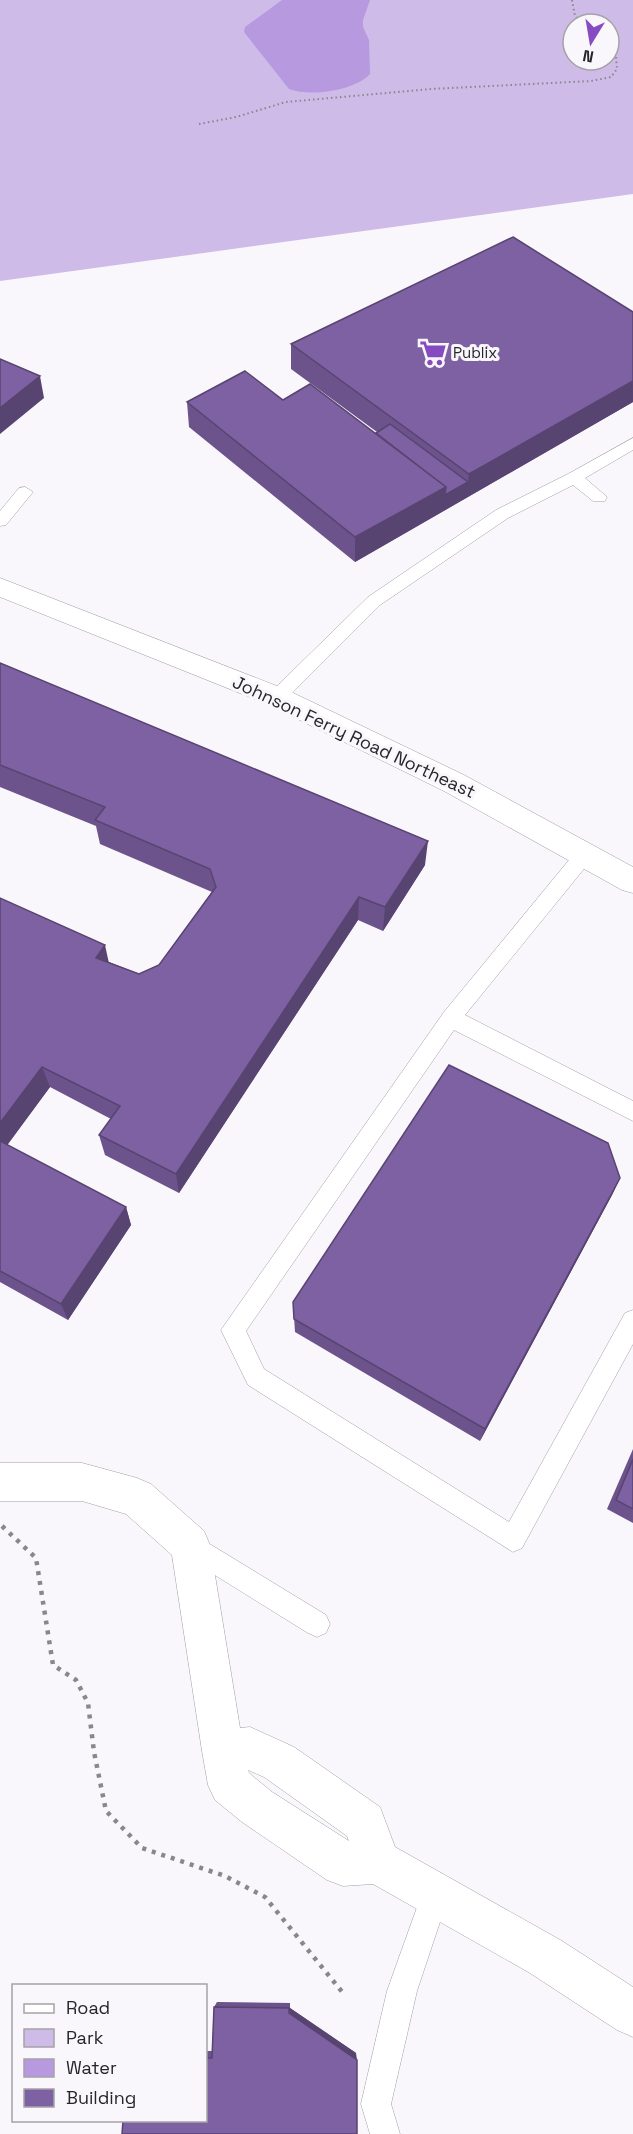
<svg xmlns="http://www.w3.org/2000/svg" width="633" height="2134" font-family="'Space Grotesk',sans-serif">
<style>
.green{fill:#cebbe8;fill-rule:evenodd}
.water{fill:#b799df}
.lines{fill:none;stroke-linecap:round;stroke-linejoin:round}
.service-casing{stroke:#a19fa4;stroke-width:1}
.minor-casing{stroke:#a19fa4;stroke-width:1}
.secondary-casing{stroke:#a19fa4;stroke-width:1}
.path-far1{stroke:#88878a;stroke-width:2;stroke-dasharray:1.5 3;stroke-linecap:butt}
.path{stroke:#88878a;stroke-width:4.5;stroke-dasharray:4 6;stroke-linecap:butt}
.service{fill:#fff;fill-rule:evenodd}
.minor{fill:#fff;fill-rule:evenodd}
.secondary{fill:#fff;fill-rule:evenodd}
.wall{fill:#6c538b}
.shaded-wall{fill:#584471}
.building{fill:#7e61a2;stroke:#584471;stroke-width:1.5}
.labels{text-anchor:middle;stroke-width:6;stroke-linejoin:round;paint-order:stroke}
.far-poi-label{font-size:15px;fill:#262527;stroke:#f9f7fc;text-anchor:start}
.street-label{font-size:18px;fill:#262527;stroke:#f9f7fc}
</style>
<rect width="100%" height="100%" fill="#f9f7fc"/>
<path class="green" d="M 0,0 L 633,0 L 633,194 L 0,281 ZM 573,24 L 609,24 L 609,60 L 573,60 Z"/>
<path class="water" d="M 282,0 L 370,0 L 363,20 L 363,27 L 369,40 L 370,74 C 354,91 311,97 289,89 L 244,32 L 245,27 Z"/>
<g class="lines">
<defs>
<path id="service" d="M 633,438 L 633,450 L 585,478 L 607,497 L 605,501 L 593,501 L 573,485 L 508,518 L 380,605 L 283,702 L 277,703 L 271,702 L 268,697 L 271,692 L 368,597 L 496,510 L 568,474 Z
M 25,487 L 33,492 L 6,525 L 0,526 L 0,511 L 19,488 Z
M 585,847 L 592,849 L 595,854 L 592,859 L 465,1015 L 633,1101 L 633,1121 L 454,1030 L 246,1331 L 264,1369 L 509,1522 L 625,1313 L 633,1310 L 633,1344 L 522,1548 L 513,1552 L 248,1385 L 221,1330 L 444,1012 L 578,849 Z
M 190,1532 L 326,1615 L 330,1624 L 326,1633 L 317,1637 L 308,1633 L 181,1554 L 177,1545 L 181,1536 Z
M 435,1881 L 445,1885 L 449,1895 L 417,1991 L 391,2104 L 400,2134 L 370,2134 L 361,2104 L 387,1991 L 425,1885 Z"/>
<path id="minor" d="M 0,1463 L 82,1463 L 137,1478 L 151,1484 L 204,1531 L 210,1545 L 240,1728 L 250,1727 L 294,1747 L 380,1807 L 395,1847 L 562,1941 L 633,1987 L 633,2037 L 617,2030 L 530,1973 L 373,1884 L 343,1886 L 327,1880 L 242,1822 L 215,1800 L 208,1785 L 202,1751 L 172,1555 L 126,1514 L 82,1501 L 0,1501 ZM 248,1770 L 264,1777 L 347,1836 L 349,1841 L 272,1792 L 249,1773 Z"/>
<path id="secondary" d="M 0,578 L 287,690 L 464,775 L 633,867 L 633,893 L 622,890 L 444,791 L 267,704 L 0,597 Z"/>
</defs>
<use href="#service" class="service-casing"/>
<use href="#minor" class="minor-casing"/>
<use href="#secondary" class="secondary-casing"/>
<path class="path-far1" d="M 572,0 L 575,16 L 583,24
M 199,124 L 236,117 L 286,102 L 431,89 L 591,81 L 611,77 L 617,69 L 616,57 L 609,50"/>
<path class="path" d="M 2,1526 L 36,1558 L 53,1665 L 76,1680 L 88,1703 L 94,1752 L 106,1811 L 142,1848 L 225,1876 L 265,1897 L 343,1993"/>
<use href="#service" class="service"/>
<use href="#minor" class="minor"/>
<use href="#secondary" class="secondary"/>
</g>
<path class="wall" d="M 633,312 L 633,402 L 355,562 L 189,427 L 187,402 L 283,400 L 376,433 L 377,432 L 291,369 L 291,344 Z
M 0,663 L 425,865 L 383,931 L 358,920 L 179,1193 L 105,1155 L 99,1135 L 111,1119 L 50,1087 L 7,1145 L 126,1207 L 131,1225 L 68,1320 L 0,1282 L 0,898 L 109,962 L 139,974 L 159,965 L 212,892 L 100,844 L 96,826 L 0,787 Z
M 620,1178 L 612,1195 L 480,1441 L 295,1332 L 293,1302 Z
M 633,1449 L 633,1523 L 607,1509 Z
M 217,2002 L 290,2003 L 290,2008 L 356,2053 L 206,2121 L 206,2051 L 212,2051 L 214,2007 Z"/>
<path class="shaded-wall" d="M 40,376 L 44,398 L 0,434 L 0,408 Z
M 633,381 L 633,402 L 355,562 L 355,537 L 446,487 L 468,482 L 469,474 Z
M 428,841 L 425,865 L 383,931 L 385,907 Z
M 359,897 L 358,920 L 179,1193 L 176,1174 Z
M 105,945 L 110,968 L 96,958 Z
M 42,1067 L 50,1087 L 0,1155 L 0,1123 Z
M 620,1178 L 612,1195 L 480,1441 L 485,1429 Z
M 126,1207 L 131,1225 L 68,1320 L 61,1304 Z
M 290,2003 L 290,2008 L 356,2053 L 357,2060 L 289,2013 Z"/>
<path class="building" d="M 513,237 L 633,312 L 633,381 L 469,474 L 291,344 Z
M 0,359 L 40,376 L 0,408 Z
M 245,371 L 283,400 L 310,384 L 446,487 L 355,537 L 187,402 Z
M 390,424 L 468,482 L 445,495 L 446,487 L 376,433 Z
M 0,663 L 428,841 L 385,907 L 359,897 L 176,1174 L 99,1135 L 120,1106 L 42,1067 L 0,1123 L 0,898 L 105,945 L 96,958 L 139,974 L 159,965 L 216,887 L 210,869 L 95,820 L 105,807 L 0,765 Z
M 449,1065 L 608,1143 L 620,1178 L 485,1429 L 294,1319 L 293,1302 Z
M 0,1141 L 126,1207 L 61,1304 L 0,1271 Z
M 633,1459 L 633,1509 L 616,1500 Z
M 214,2007 L 289,2008 L 289,2013 L 357,2060 L 357,2134 L 122,2134 L 123,2121 L 206,2121 L 206,2058 L 212,2058 Z"/>
<defs>
<symbol id="supermarket-bare" viewBox="-9 -9 18 18"><path d="M-6-5.5h2.5l.6 2H6L4.5 2H-2.5L-4.4-4H-6ZM-1.5 3.2a1.3 1.3 0 1 0 .1 0ZM3 3.2a1.3 1.3 0 1 0 .1 0Z" fill="#864bc1" stroke="#f9f7fc" stroke-width="2.5" paint-order="stroke"/></symbol>
</defs>
<g fill-rule="evenodd">
<use href="#supermarket-bare" x="414" y="334" width="38" height="38"/>
</g>
<g class="labels">
<g class="far-poi-label">
<text x="453" y="358">Publix</text>
</g>
<g class="street-label">
<text transform="translate(354 737) rotate(25)" y="6">Johnson Ferry Road Northeast</text>
</g>
</g>
<rect x="12" y="1984" width="195" height="138" fill="#f9f7fc" stroke="#a5a3a7" stroke-width="1.5"/>
<rect x="24" y="2004" width="30" height="9" fill="#ffffff" stroke="#a5a3a7" stroke-width="1.5"/>
<text x="66" y="2014" font-size="18" fill="#262527">Road</text>
<rect x="24" y="2029" width="30" height="18" fill="#cebbe8" stroke="#a5a3a7" stroke-width="1.5"/>
<text x="66" y="2044" font-size="18" fill="#262527">Park</text>
<rect x="24" y="2059" width="30" height="18" fill="#b799df" stroke="#a5a3a7" stroke-width="1.5"/>
<text x="66" y="2074" font-size="18" fill="#262527">Water</text>
<rect x="24" y="2089" width="30" height="18" fill="#7e61a2" stroke="#a5a3a7" stroke-width="1.5"/>
<text x="66" y="2104" font-size="18" fill="#262527">Building</text>
<g transform="translate(591 42) rotate(191)"><circle r="28" fill="#f9f7fc" stroke="#a5a3a7" stroke-width="1.5"/>
<path d="M0-4.5L10 22L0 15L-10 22Z" fill="#864bc1"/>
<text y="-9" font-size="16" font-weight="bold" text-anchor="middle" fill="#262527">N</text>
</g>
</svg>
